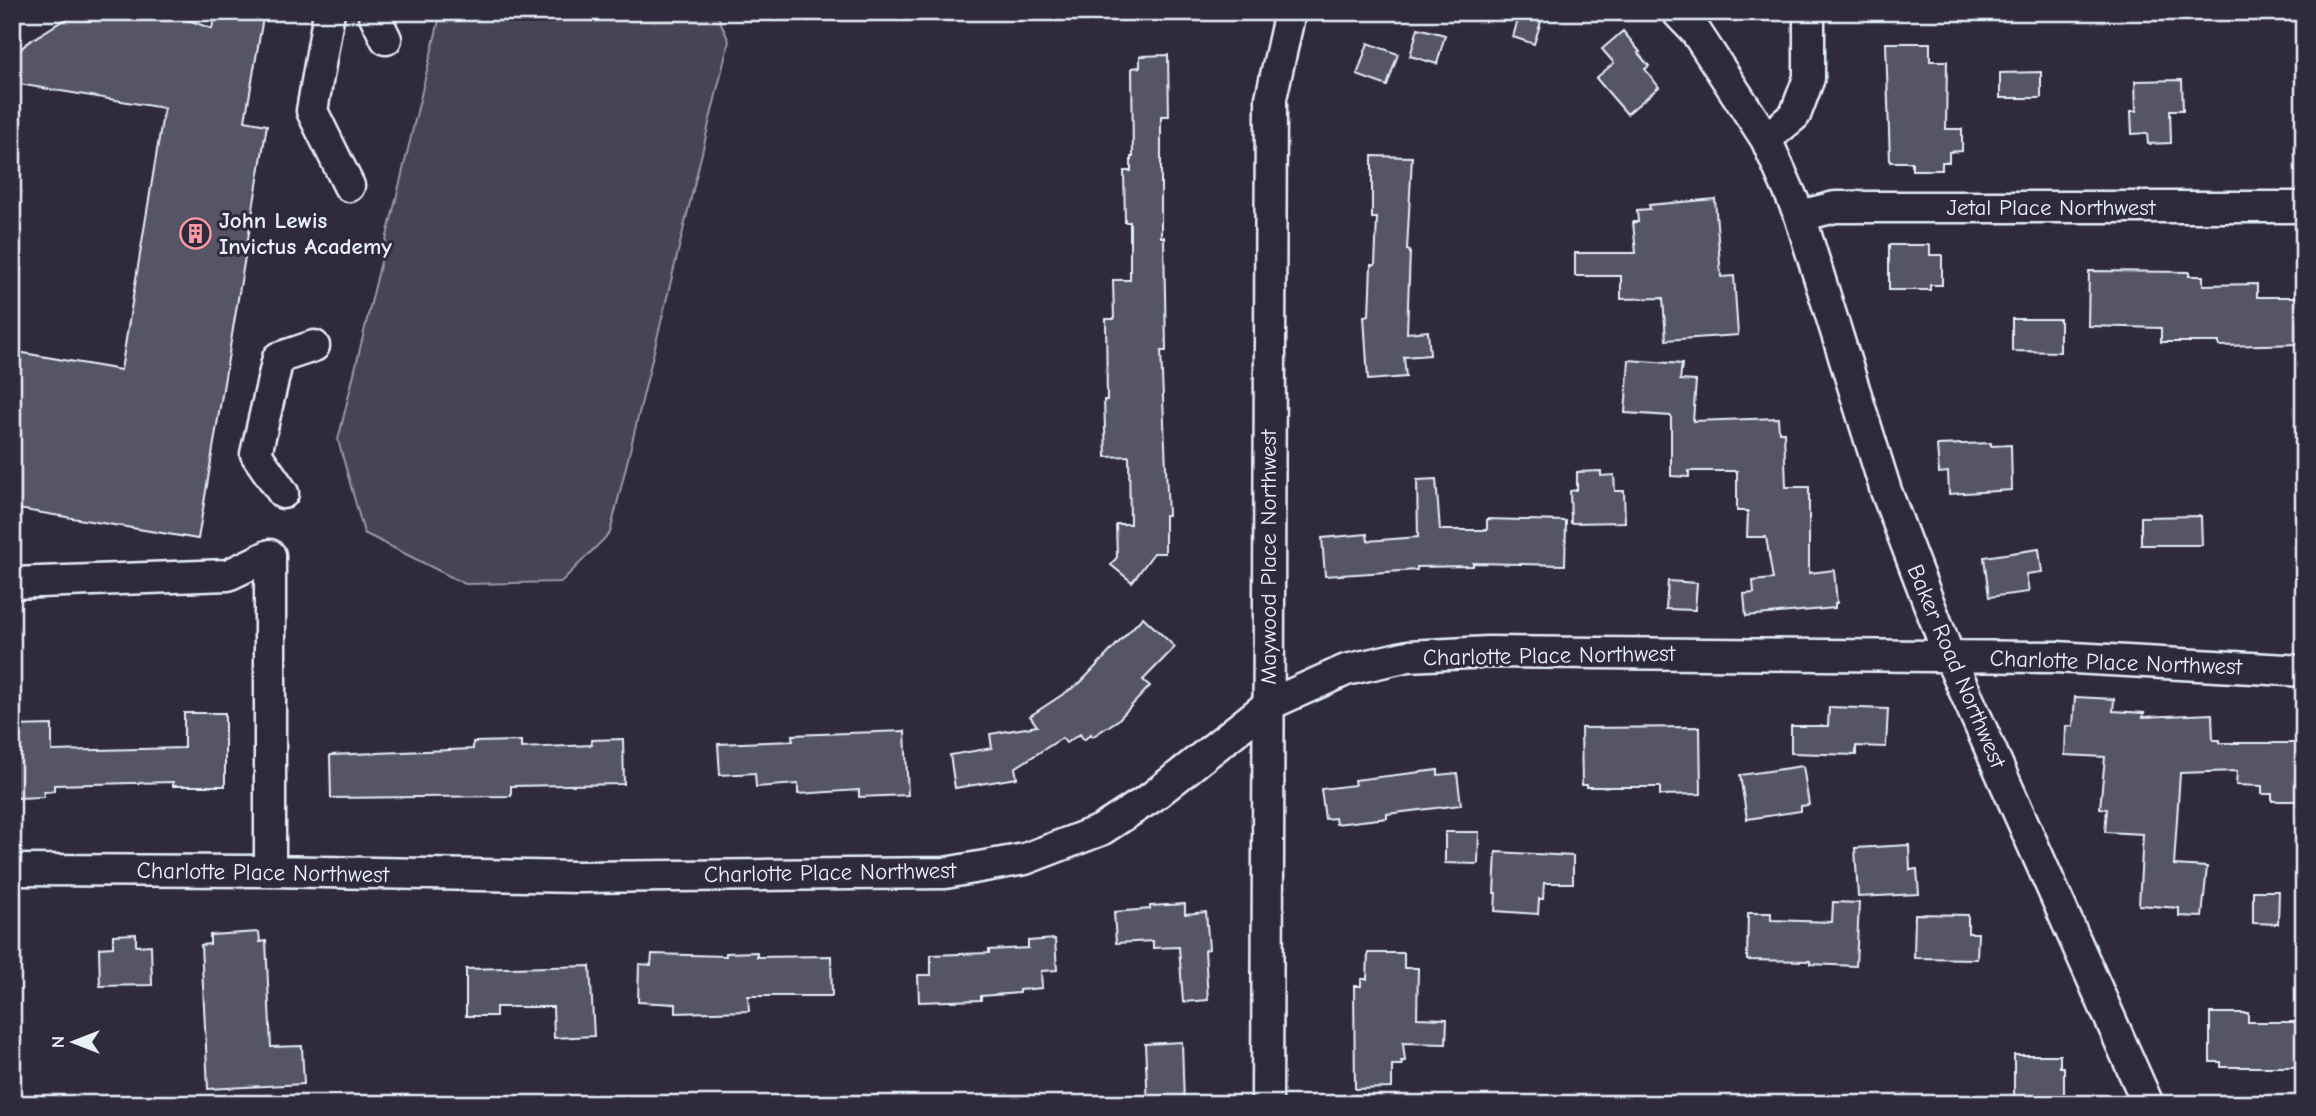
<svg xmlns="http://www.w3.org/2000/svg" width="2316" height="1116" font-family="'Comic Neue',sans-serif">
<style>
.green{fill:#464455;stroke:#979aa6;stroke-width:2}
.building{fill:#575565;stroke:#e8f1f8;stroke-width:2}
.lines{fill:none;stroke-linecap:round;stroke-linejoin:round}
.minor-casing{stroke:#e8f1f8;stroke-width:35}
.minor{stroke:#2f2a3d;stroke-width:30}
.labels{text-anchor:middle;stroke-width:6;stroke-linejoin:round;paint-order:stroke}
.street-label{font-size:23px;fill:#e8f1f8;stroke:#2f2a3d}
.poi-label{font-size:23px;font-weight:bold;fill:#e8f1f8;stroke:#2f2a3d;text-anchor:start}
</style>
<rect width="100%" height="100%" fill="#2f2a3d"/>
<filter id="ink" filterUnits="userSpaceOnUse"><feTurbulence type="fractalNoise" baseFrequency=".0143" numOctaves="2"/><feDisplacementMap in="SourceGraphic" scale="14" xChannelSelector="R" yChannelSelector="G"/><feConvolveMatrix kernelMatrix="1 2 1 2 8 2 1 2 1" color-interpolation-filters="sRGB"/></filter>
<g filter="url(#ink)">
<path class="green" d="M 441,12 L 716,12 L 729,41 L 610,533 L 561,582 L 465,584 L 364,533 L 338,440 Z"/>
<path class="building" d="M 88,12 L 168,12 L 212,29 L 215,12 L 264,12 L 245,121 L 267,125 L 198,539 L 12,508 L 12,351 L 121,370 L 164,108 L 12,83 L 15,55 L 27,43 L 62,21 Z
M 1520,12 L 1544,12 L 1534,44 L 1513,37 Z
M 1418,28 L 1445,35 L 1437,64 L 1410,56 Z
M 1623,31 L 1640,52 L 1638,53 L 1649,66 L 1645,69 L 1659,87 L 1627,114 L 1596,78 L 1614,63 L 1602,49 Z
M 1368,43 L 1398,54 L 1387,86 L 1357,75 Z
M 1886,43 L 1930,43 L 1930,61 L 1947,61 L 1946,129 L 1962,129 L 1962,151 L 1949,152 L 1949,162 L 1942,162 L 1942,170 L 1912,170 L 1912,162 L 1890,162 Z
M 1168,55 L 1169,116 L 1161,116 L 1161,237 L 1164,237 L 1166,351 L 1161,351 L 1168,515 L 1165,515 L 1165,553 L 1154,553 L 1132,582 L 1111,565 L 1117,557 L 1116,524 L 1130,524 L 1129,456 L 1106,457 L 1104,400 L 1107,400 L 1106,319 L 1114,319 L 1113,280 L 1130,280 L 1130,222 L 1125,222 L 1124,171 L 1131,171 L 1131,157 L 1133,157 L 1132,68 L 1140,67 L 1140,56 Z
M 2041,72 L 2041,98 L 2000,98 L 2000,73 Z
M 2182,80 L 2183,110 L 2170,110 L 2171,143 L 2148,144 L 2147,133 L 2132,134 L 2131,111 L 2136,111 L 2135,81 Z
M 1372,156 L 1412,157 L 1407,250 L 1410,251 L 1407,333 L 1428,331 L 1430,355 L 1404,357 L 1406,377 L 1368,380 L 1364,316 L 1369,315 L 1371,265 L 1375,265 L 1377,218 L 1372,218 Z
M 1715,199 L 1721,277 L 1734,276 L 1738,335 L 1666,340 L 1663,298 L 1621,299 L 1621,276 L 1575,276 L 1575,253 L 1636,253 L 1633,222 L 1638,222 L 1637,210 L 1650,209 L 1649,205 Z
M 1889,245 L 1930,245 L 1930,255 L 1942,255 L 1942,285 L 1930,285 L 1930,290 L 1889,290 Z
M 2089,271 L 2189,272 L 2189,276 L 2203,276 L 2203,285 L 2257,284 L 2257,297 L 2304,297 L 2304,344 L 2219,346 L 2219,342 L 2161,342 L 2161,328 L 2088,326 Z
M 2012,319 L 2060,319 L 2060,352 L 2012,351 Z
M 1629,360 L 1682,364 L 1680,380 L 1696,381 L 1693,421 L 1778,418 L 1779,432 L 1784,432 L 1786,487 L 1809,487 L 1809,573 L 1834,570 L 1837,603 L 1835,603 L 1835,608 L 1746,616 L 1744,594 L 1754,593 L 1753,581 L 1773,579 L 1766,537 L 1747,537 L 1748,511 L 1737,511 L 1737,471 L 1689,471 L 1689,477 L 1671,476 L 1671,416 L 1625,413 Z
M 1991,443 L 1991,446 L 2011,445 L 2012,490 L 1949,494 L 1948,472 L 1939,473 L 1937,445 Z
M 1601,471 L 1601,476 L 1614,475 L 1615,491 L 1624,491 L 1625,522 L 1571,523 L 1570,491 L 1577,490 L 1577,472 Z
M 1436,479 L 1440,530 L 1487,530 L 1487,519 L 1566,521 L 1565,565 L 1473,563 L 1473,566 L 1417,567 L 1417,570 L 1325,576 L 1322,538 L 1367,534 L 1368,541 L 1418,537 L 1417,480 Z
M 2201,516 L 2202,545 L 2141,545 L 2141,517 Z
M 2039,549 L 2042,572 L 2026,574 L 2029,592 L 1989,597 L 1984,557 Z
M 1668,581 L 1697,583 L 1695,610 L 1666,609 Z
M 1143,617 L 1175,647 L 1143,680 L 1150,686 L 1118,720 L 1092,737 L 1091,734 L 1084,740 L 1080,734 L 1066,743 L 1062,738 L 1015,768 L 1017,778 L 955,788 L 950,755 L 992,748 L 990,734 L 1037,726 L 1030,716 L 1080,683 Z
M 2075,697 L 2114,699 L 2113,711 L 2144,713 L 2143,717 L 2212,714 L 2213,740 L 2220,740 L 2220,743 L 2304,743 L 2303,801 L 2272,801 L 2272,794 L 2262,794 L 2262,786 L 2236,785 L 2237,771 L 2180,773 L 2174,865 L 2207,867 L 2202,917 L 2179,916 L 2179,908 L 2139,905 L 2143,834 L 2105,832 L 2107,809 L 2100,808 L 2105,757 L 2065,755 L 2066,726 L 2073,726 Z
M 1829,707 L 1888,709 L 1886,747 L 1856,746 L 1856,755 L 1791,753 L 1791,726 L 1828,726 Z
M 184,713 L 225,713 L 225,786 L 173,786 L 173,782 L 54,785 L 54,791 L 44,792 L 44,797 L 17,798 L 17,791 L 12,792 L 12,726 L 52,725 L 52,751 L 184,748 Z
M 1700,727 L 1701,794 L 1660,795 L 1660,787 L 1587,787 L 1587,785 L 1582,785 L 1581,728 Z
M 905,731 L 908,795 L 859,797 L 859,790 L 798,794 L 798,784 L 756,787 L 755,773 L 720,775 L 718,744 L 793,741 L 792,735 Z
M 623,739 L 624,784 L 511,786 L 511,796 L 331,798 L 330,755 L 473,749 L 473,742 L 521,741 L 521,748 L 592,745 L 591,740 Z
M 1803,766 L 1809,805 L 1801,806 L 1801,811 L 1747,819 L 1740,775 Z
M 1438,770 L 1438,775 L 1457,773 L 1461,805 L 1387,814 L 1387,818 L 1336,824 L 1335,818 L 1325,819 L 1321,789 L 1355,785 L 1354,780 Z
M 1445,832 L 1479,832 L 1478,864 L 1445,863 Z
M 1909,845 L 1910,870 L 1917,869 L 1919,894 L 1858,897 L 1855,848 Z
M 1496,852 L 1573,856 L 1573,883 L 1544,883 L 1543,899 L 1539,899 L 1538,914 L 1495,911 L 1496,893 L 1494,893 Z
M 2253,891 L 2279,891 L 2278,924 L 2253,923 Z
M 1833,902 L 1859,903 L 1856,966 L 1810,964 L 1810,961 L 1747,960 L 1748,913 L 1771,913 L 1771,920 L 1832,922 Z
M 1185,904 L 1185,914 L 1206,912 L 1209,949 L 1205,950 L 1208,1000 L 1183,1002 L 1179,947 L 1153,948 L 1153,941 L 1116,943 L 1114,912 L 1150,909 L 1150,906 Z
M 1915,914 L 1968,915 L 1968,933 L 1978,933 L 1977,959 L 1914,958 Z
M 259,932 L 260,942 L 266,941 L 271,1047 L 302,1046 L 304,1084 L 208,1089 L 201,945 L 210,944 L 210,935 Z
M 136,934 L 136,946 L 151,945 L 152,985 L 100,986 L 99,948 L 113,947 L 113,935 Z
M 1055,939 L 1057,970 L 1041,971 L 1042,988 L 1019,990 L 1019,993 L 981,996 L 981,1000 L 919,1002 L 918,975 L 931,975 L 931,955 L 989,953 L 989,950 L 1028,948 L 1028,941 Z
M 757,952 L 757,957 L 831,956 L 832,996 L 748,996 L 749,1011 L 676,1013 L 676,1004 L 638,1002 L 639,964 L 651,965 L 652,954 L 726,956 L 726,953 Z
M 1368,953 L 1404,953 L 1404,968 L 1418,968 L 1417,1018 L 1447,1019 L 1446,1044 L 1403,1043 L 1405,1061 L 1401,1061 L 1402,1065 L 1392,1065 L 1392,1088 L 1355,1089 L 1354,986 L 1361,986 L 1361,979 L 1367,979 Z
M 590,966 L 594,1036 L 554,1038 L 553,1007 L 496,1007 L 496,1016 L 466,1016 L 466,969 Z
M 2210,1013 L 2248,1013 L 2248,1022 L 2304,1022 L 2304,1067 L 2221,1067 L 2221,1062 L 2210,1062 Z
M 1182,1042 L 1184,1104 L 1148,1104 L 1145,1044 Z
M 2014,1055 L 2060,1055 L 2060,1067 L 2064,1067 L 2064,1104 L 2014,1104 Z"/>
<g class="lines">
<defs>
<path id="minor" d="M 329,12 L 312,111 L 349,186
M 373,12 L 386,39
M 1677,12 L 1696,32 L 1766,139 L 1800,216 L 1886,491 L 1949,656 L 2148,1104
M 1766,139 L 1795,115 L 1809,78 L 1809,12
M 1800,216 L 1835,207 L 2304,207
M 283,493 L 256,454 L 278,358 L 314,346
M 12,583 L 228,575 L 270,555 L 270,871
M 12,870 L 270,871 L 577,877 L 945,873 L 1025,859 L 1101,830 L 1152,797 L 1268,705 L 1346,670 L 1408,656 L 1488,652 L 2056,657 L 2304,671
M 1267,1104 L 1271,98 L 1290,12"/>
</defs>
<use href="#minor" class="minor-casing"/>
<use href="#minor" class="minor"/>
</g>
</g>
<defs>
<symbol id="building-ring" viewBox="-11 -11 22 22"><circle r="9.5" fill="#2f2a3d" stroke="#ff9aa2" stroke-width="1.5"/><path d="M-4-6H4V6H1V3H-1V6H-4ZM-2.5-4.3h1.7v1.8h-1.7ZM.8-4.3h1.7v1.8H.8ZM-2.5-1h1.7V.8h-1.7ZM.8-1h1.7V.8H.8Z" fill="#ff9aa2"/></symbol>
</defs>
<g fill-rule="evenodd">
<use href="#building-ring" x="178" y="216" width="35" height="35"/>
</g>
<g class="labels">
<g class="street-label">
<text x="2051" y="215">Jetal Place Northwest</text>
<text transform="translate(1268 557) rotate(-90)" y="8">Maywood Place Northwest</text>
<text transform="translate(1549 655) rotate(-1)" y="8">Charlotte Place Northwest</text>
<text transform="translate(2116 662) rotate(2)" y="8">Charlotte Place Northwest</text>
<text transform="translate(1957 666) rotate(67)" y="8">Baker Road Northwest</text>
<text transform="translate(263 872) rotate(1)" y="8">Charlotte Place Northwest</text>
<text transform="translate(830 872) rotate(-1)" y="8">Charlotte Place Northwest</text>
</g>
<g class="poi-label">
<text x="219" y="228">John Lewis<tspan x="219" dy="26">Invictus Academy</tspan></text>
</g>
</g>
<rect width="2316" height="1116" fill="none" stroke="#2f2a3d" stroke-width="42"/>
<rect x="21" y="21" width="2274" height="1074" fill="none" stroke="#e8f1f8" stroke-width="2.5" filter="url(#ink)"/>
<g transform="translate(74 1042) rotate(270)" stroke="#2f2a3d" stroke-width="5" paint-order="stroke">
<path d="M0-5L12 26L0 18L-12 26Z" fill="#e8f1f8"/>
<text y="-10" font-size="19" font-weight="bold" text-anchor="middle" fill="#e8f1f8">N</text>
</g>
</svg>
